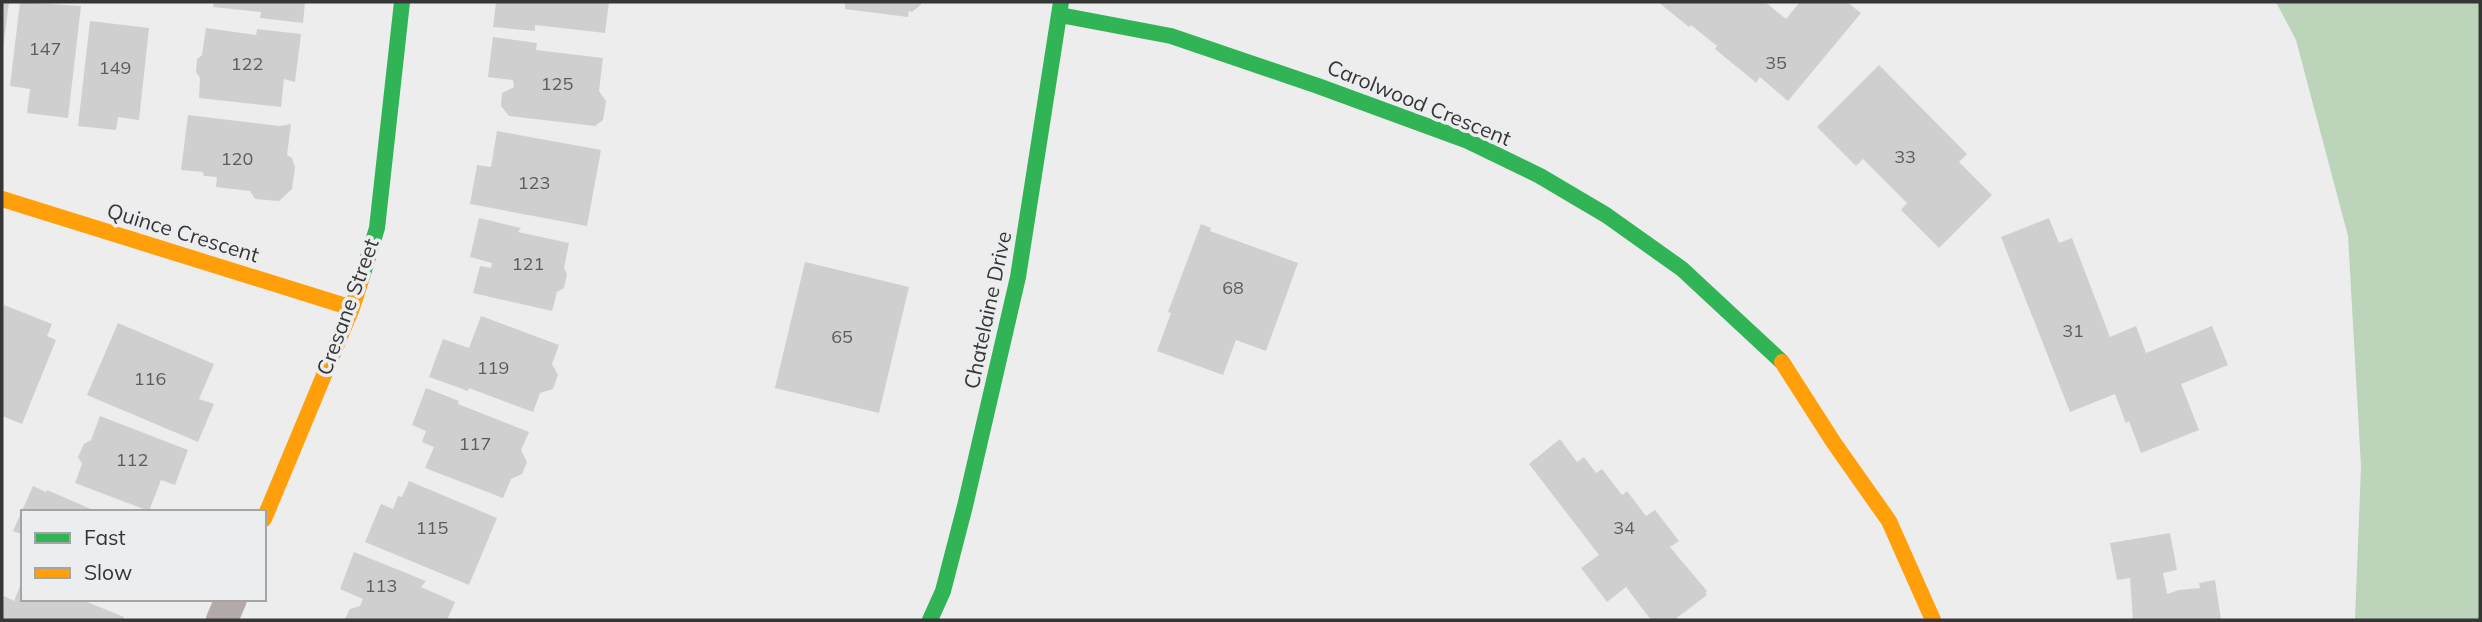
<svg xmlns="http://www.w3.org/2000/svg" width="2482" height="622" font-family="Mulish,sans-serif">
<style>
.forest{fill:#bbd4ba}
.building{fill:#d0cfd0}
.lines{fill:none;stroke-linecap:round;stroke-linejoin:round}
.street{stroke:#b3a9aa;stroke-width:32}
.fast{stroke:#30b455;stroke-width:16}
.slow{stroke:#ff9f0a;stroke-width:16}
.labels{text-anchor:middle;stroke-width:7;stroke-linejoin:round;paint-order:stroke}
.number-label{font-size:18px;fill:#5c5c5d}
.street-label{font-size:21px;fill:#363637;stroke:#ecedef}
</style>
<rect width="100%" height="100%" fill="#ededee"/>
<path class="forest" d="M 2276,2 L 2480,2 L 2480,620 L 2355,620 L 2361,466 L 2348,236 L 2296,40 Z"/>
<path class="building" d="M 2,2 L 9,2 L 3,49 L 2,49 Z
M 20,2 L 81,6 L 68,118 L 27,113 L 30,89 L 10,86 Z
M 214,2 L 305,2 L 303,23 L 260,18 L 261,12 L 213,7 Z
M 496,2 L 609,2 L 605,33 L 535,25 L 535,31 L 493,27 Z
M 845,2 L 921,2 L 921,5 L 912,12 L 909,11 L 908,17 L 845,9 Z
M 1658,2 L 1765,2 L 1786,19 L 1800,2 L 1847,2 L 1861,13 L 1788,101 L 1760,77 L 1756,83 L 1754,81 L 1715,49 L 1717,46 L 1691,25 L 1689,27 Z
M 90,21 L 149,28 L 139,120 L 118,117 L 116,130 L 78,126 Z
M 206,28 L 256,35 L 257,29 L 301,34 L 295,82 L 284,79 L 281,107 L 199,98 L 200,78 L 196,72 L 197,59 L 202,55 Z
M 493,37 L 537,43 L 536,50 L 603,58 L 599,91 L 606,101 L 603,120 L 595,126 L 509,116 L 501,106 L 502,93 L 514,87 L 513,80 L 488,77 Z
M 1879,65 L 1967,154 L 1959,162 L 1992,195 L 1939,248 L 1901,210 L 1907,203 L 1863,159 L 1856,166 L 1817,127 Z
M 188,115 L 280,126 L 291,124 L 287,155 L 292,158 L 295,167 L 292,189 L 279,201 L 255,199 L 250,191 L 216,187 L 217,177 L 204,176 L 203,172 L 181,170 Z
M 497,131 L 601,150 L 587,226 L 470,204 L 477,165 L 491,167 Z
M 479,218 L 521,228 L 518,232 L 569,243 L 564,268 L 567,274 L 564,288 L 557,292 L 552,311 L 473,293 L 480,266 L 491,268 L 492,263 L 470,257 Z
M 2049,218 L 2059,243 L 2072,238 L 2110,337 L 2136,326 L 2146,353 L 2212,326 L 2228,365 L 2181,384 L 2199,430 L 2141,453 L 2129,421 L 2126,423 L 2125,421 L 2115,394 L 2070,412 L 2001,237 Z
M 1201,224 L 1211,228 L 1210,231 L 1298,263 L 1266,351 L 1236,340 L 1223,375 L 1157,351 L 1171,313 L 1168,312 Z
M 805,262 L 909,287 L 879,413 L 775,388 Z
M 4,305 L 52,324 L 47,336 L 56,340 L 22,424 L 2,416 L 2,311 Z
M 481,316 L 559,345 L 552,364 L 558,375 L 553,389 L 540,393 L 533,412 L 469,388 L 468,391 L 429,377 L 443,339 L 469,348 Z
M 118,323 L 214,364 L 199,399 L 214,404 L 198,442 L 87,395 Z
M 426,388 L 459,401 L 458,404 L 529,432 L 521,450 L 527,462 L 522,474 L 511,479 L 503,498 L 425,468 L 434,447 L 422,442 L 426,431 L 412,425 Z
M 100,416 L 188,450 L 175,485 L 161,480 L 149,511 L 75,483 L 82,464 L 78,457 L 84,444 L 91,440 Z
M 1560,439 L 1577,462 L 1584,457 L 1596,473 L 1602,469 L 1622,495 L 1627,491 L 1646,516 L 1655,510 L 1679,541 L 1670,547 L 1707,591 L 1705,593 L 1707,595 L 1674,620 L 1651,620 L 1626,587 L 1607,602 L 1581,568 L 1599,555 L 1529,464 Z
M 409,481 L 497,518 L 469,585 L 365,542 L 381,504 L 393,509 L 398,496 L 402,497 Z
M 33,486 L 46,492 L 47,490 L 98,512 L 23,512 L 23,535 L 13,531 Z
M 2170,533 L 2177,570 L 2163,573 L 2167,594 L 2179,590 L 2200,588 L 2199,583 L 2215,580 L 2221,620 L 2133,620 L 2130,578 L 2117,580 L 2110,543 Z
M 354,552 L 426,581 L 421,587 L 455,602 L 447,620 L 344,620 L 350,609 L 360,606 L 363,599 L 340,589 Z
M 23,579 L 23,599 L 80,599 L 124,617 L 123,620 L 2,620 L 4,596 L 14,601 Z"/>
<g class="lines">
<path class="street" d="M 222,620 L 231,599"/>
<path class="fast" d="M 1060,15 L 1171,36 L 1318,86 L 1468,141 L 1540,176 L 1606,215 L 1682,269 L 1782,362
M 362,277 L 377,228 L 402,2
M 930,620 L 943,591 L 965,506 L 1018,277 L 1061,2"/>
<path class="slow" d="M 2,199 L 352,308
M 1782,362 L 1834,443 L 1889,521 L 1933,620
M 264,519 L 352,308 L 362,277"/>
</g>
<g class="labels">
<g class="number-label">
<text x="45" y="55">147</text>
<text x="1776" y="69">35</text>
<text x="247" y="70">122</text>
<text x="115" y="74">149</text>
<text x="557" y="90">125</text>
<text x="1905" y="163">33</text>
<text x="237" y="165">120</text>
<text x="534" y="189">123</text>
<text x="528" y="270">121</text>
<text x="1233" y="294">68</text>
<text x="2073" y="337">31</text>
<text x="842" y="343">65</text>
<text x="493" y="374">119</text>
<text x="150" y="385">116</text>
<text x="475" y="450">117</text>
<text x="132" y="466">112</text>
<text x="432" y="534">115</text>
<text x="1624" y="534">34</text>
<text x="381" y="592">113</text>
</g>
<g class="street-label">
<text transform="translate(1419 103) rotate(22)" y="7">Carolwood Crescent</text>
<text transform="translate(183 233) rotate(17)" y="7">Quince Crescent</text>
<text transform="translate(348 307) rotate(-70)" y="7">Cresane Street</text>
<text transform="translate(988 310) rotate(-78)" y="7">Chatelaine Drive</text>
</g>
</g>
<rect width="2482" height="622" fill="none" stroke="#363637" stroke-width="7"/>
<rect x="21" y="510" width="245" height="91" fill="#ecedef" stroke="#a3a4a5" stroke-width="2"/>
<rect x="35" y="533" width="35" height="10" fill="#30b455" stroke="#a3a4a5" stroke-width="2"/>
<text x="84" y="545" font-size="21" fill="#363637">Fast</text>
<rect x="35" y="568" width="35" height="10" fill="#ff9f0a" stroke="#a3a4a5" stroke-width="2"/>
<text x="84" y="580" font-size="21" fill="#363637">Slow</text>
</svg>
